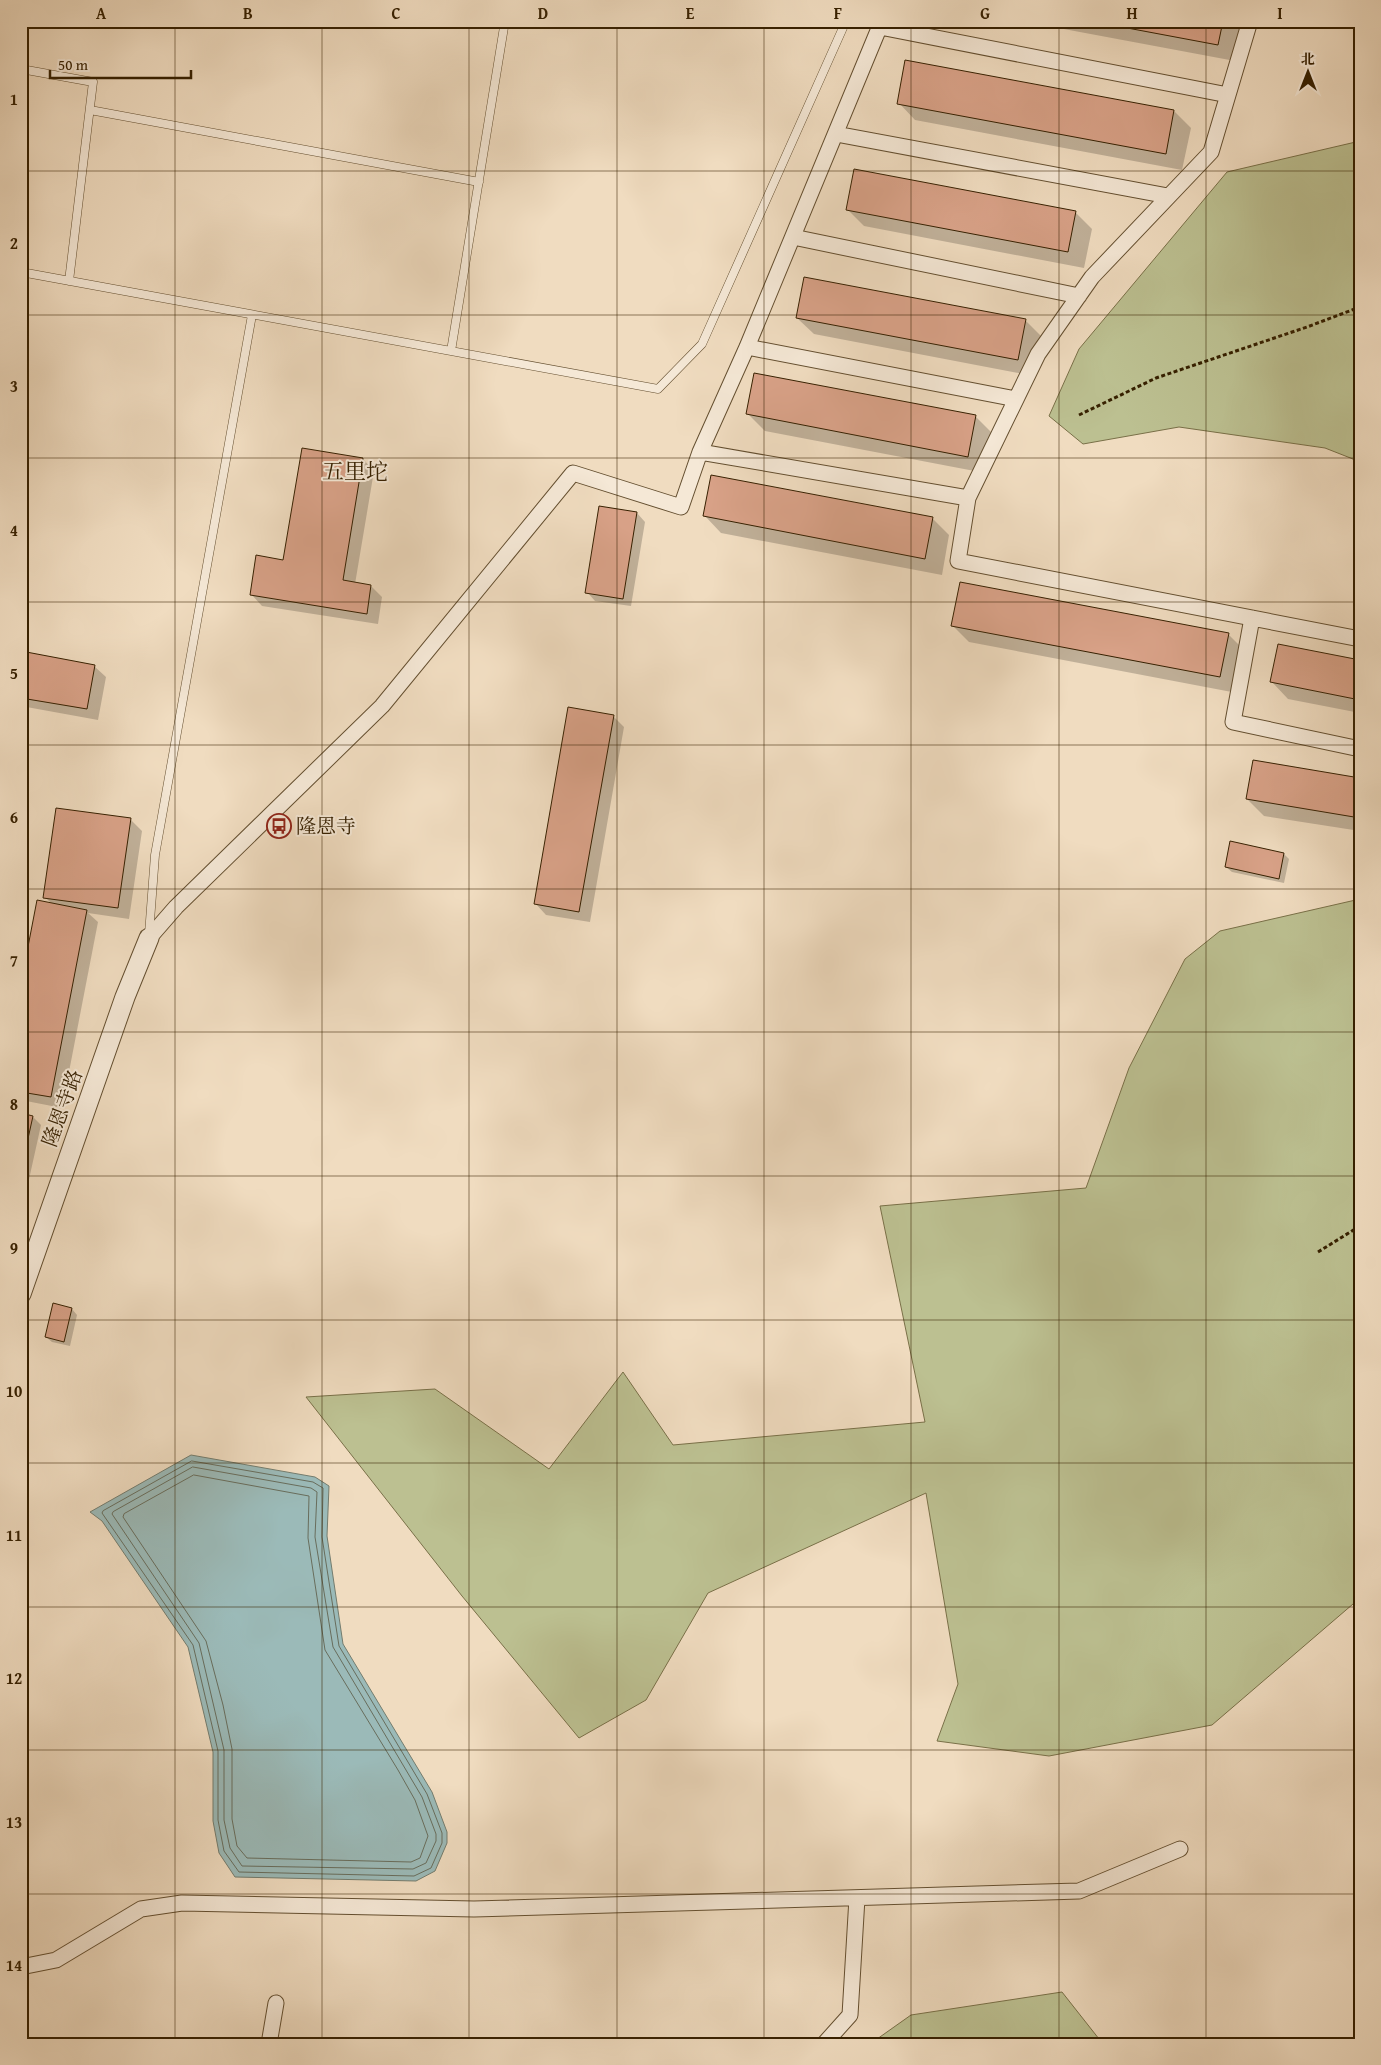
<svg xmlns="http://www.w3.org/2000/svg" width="1381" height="2065" font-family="'Gentium Book Plus','Noto Serif SC',serif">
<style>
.green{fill:#bcc091;stroke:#797048}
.water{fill:#9bbab8;stroke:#737c6e}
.shadow{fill:#0003}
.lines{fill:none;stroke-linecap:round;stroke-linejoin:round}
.shore{stroke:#686d5c;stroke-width:1}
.building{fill:#d8a187;stroke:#362000}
.service-casing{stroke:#644f30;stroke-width:9}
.minor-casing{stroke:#644f30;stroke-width:17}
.tertiary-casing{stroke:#644f30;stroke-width:21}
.path{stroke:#362000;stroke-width:3;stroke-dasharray:4 2.5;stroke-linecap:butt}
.service{stroke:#f5e8d6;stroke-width:8}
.minor{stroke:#f5e8d6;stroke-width:15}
.tertiary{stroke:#f5e8d6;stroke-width:19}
.grid{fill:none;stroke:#362000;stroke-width:1;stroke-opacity:0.55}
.labels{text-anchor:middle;stroke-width:4;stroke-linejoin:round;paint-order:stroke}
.poi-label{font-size:20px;fill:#362000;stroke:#f5e8d6;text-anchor:start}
.street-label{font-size:20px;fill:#362000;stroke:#f5e8d6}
.quarter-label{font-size:22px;fill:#362000;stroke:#f5e8d6}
.neatline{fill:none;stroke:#362000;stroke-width:2}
.grid-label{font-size:16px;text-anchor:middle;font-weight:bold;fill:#362000}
</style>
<rect width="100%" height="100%" fill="#f0dcc0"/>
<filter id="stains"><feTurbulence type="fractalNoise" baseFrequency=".004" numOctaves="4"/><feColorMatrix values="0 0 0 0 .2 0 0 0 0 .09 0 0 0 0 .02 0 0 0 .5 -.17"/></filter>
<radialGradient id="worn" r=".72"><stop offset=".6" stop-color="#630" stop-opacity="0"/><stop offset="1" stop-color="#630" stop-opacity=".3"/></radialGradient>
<path class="green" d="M 1360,141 L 1360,469 L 1353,459 L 1325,448 L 1179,427 L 1083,444 L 1049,416 L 1079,349 L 1227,172 Z
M 1360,899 L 1360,1598 L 1212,1725 L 1049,1756 L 937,1741 L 958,1684 L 926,1493 L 708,1593 L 646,1700 L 579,1738 L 462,1596 L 306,1397 L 435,1389 L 549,1469 L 623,1372 L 673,1445 L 925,1422 L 880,1206 L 1086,1188 L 1129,1068 L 1185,959 L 1220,931 Z
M 1062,1992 L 1103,2044 L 870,2044 L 911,2015 Z"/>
<path class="water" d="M 191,1455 L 315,1477 L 329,1486 L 327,1536 L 343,1644 L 432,1792 L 447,1832 L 447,1843 L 435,1871 L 416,1881 L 235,1877 L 219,1853 L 213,1821 L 213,1752 L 188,1647 L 102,1521 L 90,1512 Z"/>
<path class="shadow" d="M 1021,21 L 1242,21 L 1235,61 Z
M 906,61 L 1174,111 L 1191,128 L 1182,170 L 915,120 L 899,103 Z
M 847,209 L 1075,212 L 1092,229 L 1084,268 L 864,226 Z
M 797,318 L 1025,320 L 1042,337 L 1034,376 L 814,334 Z
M 748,414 L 976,417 L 992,433 L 985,473 L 765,431 Z
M 303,450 L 363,459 L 374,471 L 355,584 L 371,586 L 382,597 L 378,624 L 262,606 L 251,594 L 284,561 Z
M 637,513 L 645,522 L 631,606 L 595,601 L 587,592 Z
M 705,516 L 932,518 L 949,535 L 942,575 L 721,533 Z
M 953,626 L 1228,634 L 1245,651 L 1237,693 L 969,642 Z
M 21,653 L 94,666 L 106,677 L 98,720 L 21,706 Z
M 1360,661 L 1360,713 L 1288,699 L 1272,682 Z
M 613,716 L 624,727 L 590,922 L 546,915 L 535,903 Z
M 1360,779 L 1360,831 L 1264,816 L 1247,799 Z
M 131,820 L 142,831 L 129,919 L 88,913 L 98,922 L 62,1108 L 21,1100 L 21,990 L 52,904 L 45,897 Z
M 1284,854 L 1289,859 L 1284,883 L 1232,872 L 1226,867 Z
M 21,1114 L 33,1117 L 41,1125 L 26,1193 L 21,1192 Z
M 54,1305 L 72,1309 L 77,1315 L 70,1346 L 52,1342 L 46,1337 Z"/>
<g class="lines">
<path class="shore" d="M 192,1461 L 313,1482 L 323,1488 L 322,1537 L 339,1646 L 427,1794 L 442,1833 L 442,1843 L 431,1868 L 414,1876 L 239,1872 L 224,1851 L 218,1820 L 218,1751 L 193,1645 L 102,1513 L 103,1511 Z
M 193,1467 L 311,1488 L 317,1492 L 315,1537 L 333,1647 L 422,1797 L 436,1834 L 436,1841 L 426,1863 L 413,1869 L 242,1866 L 230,1848 L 224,1820 L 224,1750 L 199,1643 L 112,1514 L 113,1512 Z
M 194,1475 L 309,1496 L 308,1538 L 325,1650 L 398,1770 L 415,1800 L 428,1836 L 420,1858 L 411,1862 L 247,1858 L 237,1846 L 232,1819 L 232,1749 L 223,1705 L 206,1641 L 123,1517 L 124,1514 Z"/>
</g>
<path class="building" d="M 1090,21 L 1223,21 L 1218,45 Z
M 905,60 L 1174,110 L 1166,154 L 897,104 Z
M 854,169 L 1076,211 L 1068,252 L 846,210 Z
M 804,277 L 1026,319 L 1018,360 L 796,318 Z
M 754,373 L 976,415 L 968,457 L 746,414 Z
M 302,448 L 363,458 L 343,580 L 371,585 L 367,614 L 250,595 L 256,555 L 283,560 Z
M 711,475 L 933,517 L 925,559 L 703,516 Z
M 599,506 L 637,512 L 623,599 L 585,593 Z
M 960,582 L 1229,633 L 1220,677 L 951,626 Z
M 1278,644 L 1360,660 L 1360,700 L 1270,682 Z
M 21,651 L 95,665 L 87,709 L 21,698 Z
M 568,707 L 614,715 L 579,912 L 534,904 Z
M 1253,760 L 1360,778 L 1360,818 L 1246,799 Z
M 56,808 L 131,818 L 118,908 L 43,898 Z
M 1230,841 L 1284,853 L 1279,879 L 1225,867 Z
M 37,900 L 87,910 L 51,1097 L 21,1092 L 21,983 Z
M 21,1113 L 33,1116 L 21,1170 Z
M 53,1303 L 72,1308 L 64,1342 L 45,1337 Z"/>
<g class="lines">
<defs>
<path id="service" d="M 21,69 L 93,82 L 69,281
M 90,110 L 479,182
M 21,272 L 658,389 L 702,344 L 846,21
M 451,351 L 505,21
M 149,934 L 155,855 L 252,315"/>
<path id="minor" d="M 1250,21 L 1211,152 L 1092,277 L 1038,354 L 968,498 L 958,561 L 1360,639
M 880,27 L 1228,95
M 836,134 L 1168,196
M 793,237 L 1079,296
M 747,347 L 1016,399
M 700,452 L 968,498
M 1252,618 L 1233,722 L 1360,749
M 149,938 L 176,907 L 382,706 L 573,473 L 681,507 L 700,452 L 747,347 L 882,21
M 21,1967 L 56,1960 L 141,1909 L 182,1903 L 474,1909 L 1079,1891 L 1180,1849
M 269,2044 L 276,2003
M 824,2044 L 850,2015 L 857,1898"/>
<path id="tertiary" d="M 21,1294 L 125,997 L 149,938"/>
</defs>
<use href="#service" class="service-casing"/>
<use href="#minor" class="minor-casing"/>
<use href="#tertiary" class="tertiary-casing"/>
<path class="path" d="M 1079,415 L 1156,378 L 1307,327 L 1360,307
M 1318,1252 L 1360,1226"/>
<use href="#service" class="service"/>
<use href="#minor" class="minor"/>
<use href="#tertiary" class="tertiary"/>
</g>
<path class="grid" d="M 175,21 L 175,2044M 322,21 L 322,2044M 469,21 L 469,2044M 617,21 L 617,2044M 764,21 L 764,2044M 911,21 L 911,2044M 1059,21 L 1059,2044M 1206,21 L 1206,2044M 21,171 L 1360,171M 21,315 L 1360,315M 21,458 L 1360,458M 21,602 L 1360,602M 21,745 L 1360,745M 21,889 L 1360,889M 21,1032 L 1360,1032M 21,1176 L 1360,1176M 21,1320 L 1360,1320M 21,1463 L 1360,1463M 21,1607 L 1360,1607M 21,1750 L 1360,1750M 21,1894 L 1360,1894"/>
<defs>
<symbol id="bus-ring" viewBox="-11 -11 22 22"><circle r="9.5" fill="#f5e8d6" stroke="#8f2418" stroke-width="1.5"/><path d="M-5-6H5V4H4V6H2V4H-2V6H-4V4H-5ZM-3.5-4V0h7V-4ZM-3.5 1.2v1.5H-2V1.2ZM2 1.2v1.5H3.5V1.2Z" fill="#8f2418"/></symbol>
</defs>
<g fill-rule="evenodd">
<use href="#bus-ring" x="265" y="812" width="28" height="28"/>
</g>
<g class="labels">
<g class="poi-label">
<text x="296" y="833">隆恩寺</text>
</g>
<g class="street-label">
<text transform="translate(62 1108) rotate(-70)" y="7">隆恩寺路</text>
</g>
<g class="quarter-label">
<text x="355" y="479">五里坨</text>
</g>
</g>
<rect width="1381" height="2065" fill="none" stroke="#f0dcc0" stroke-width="55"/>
<g transform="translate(1308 72)" stroke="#f5e8d6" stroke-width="4" paint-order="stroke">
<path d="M0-4L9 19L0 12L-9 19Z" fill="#362000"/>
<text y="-8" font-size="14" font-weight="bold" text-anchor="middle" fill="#362000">北</text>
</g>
<path d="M50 70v8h141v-8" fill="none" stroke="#362000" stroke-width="2.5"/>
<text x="58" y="70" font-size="15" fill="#362000" stroke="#f5e8d6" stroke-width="4" paint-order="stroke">50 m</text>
<rect x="28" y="28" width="1326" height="2010" class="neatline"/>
<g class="grid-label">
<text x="101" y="19">A</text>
<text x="248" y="19">B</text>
<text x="396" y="19">C</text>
<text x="543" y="19">D</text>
<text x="690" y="19">E</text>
<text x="838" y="19">F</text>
<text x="985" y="19">G</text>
<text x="1132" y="19">H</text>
<text x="1280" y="19">I</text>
<text x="14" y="105">1</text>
<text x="14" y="249">2</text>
<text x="14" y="392">3</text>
<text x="14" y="536">4</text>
<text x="14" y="679">5</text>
<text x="14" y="823">6</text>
<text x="14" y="966">7</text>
<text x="14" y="1110">8</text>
<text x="14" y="1254">9</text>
<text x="14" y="1397">10</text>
<text x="14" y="1541">11</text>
<text x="14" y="1684">12</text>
<text x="14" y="1828">13</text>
<text x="14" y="1971">14</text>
</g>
<rect width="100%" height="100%" filter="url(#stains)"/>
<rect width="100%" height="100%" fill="url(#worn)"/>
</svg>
